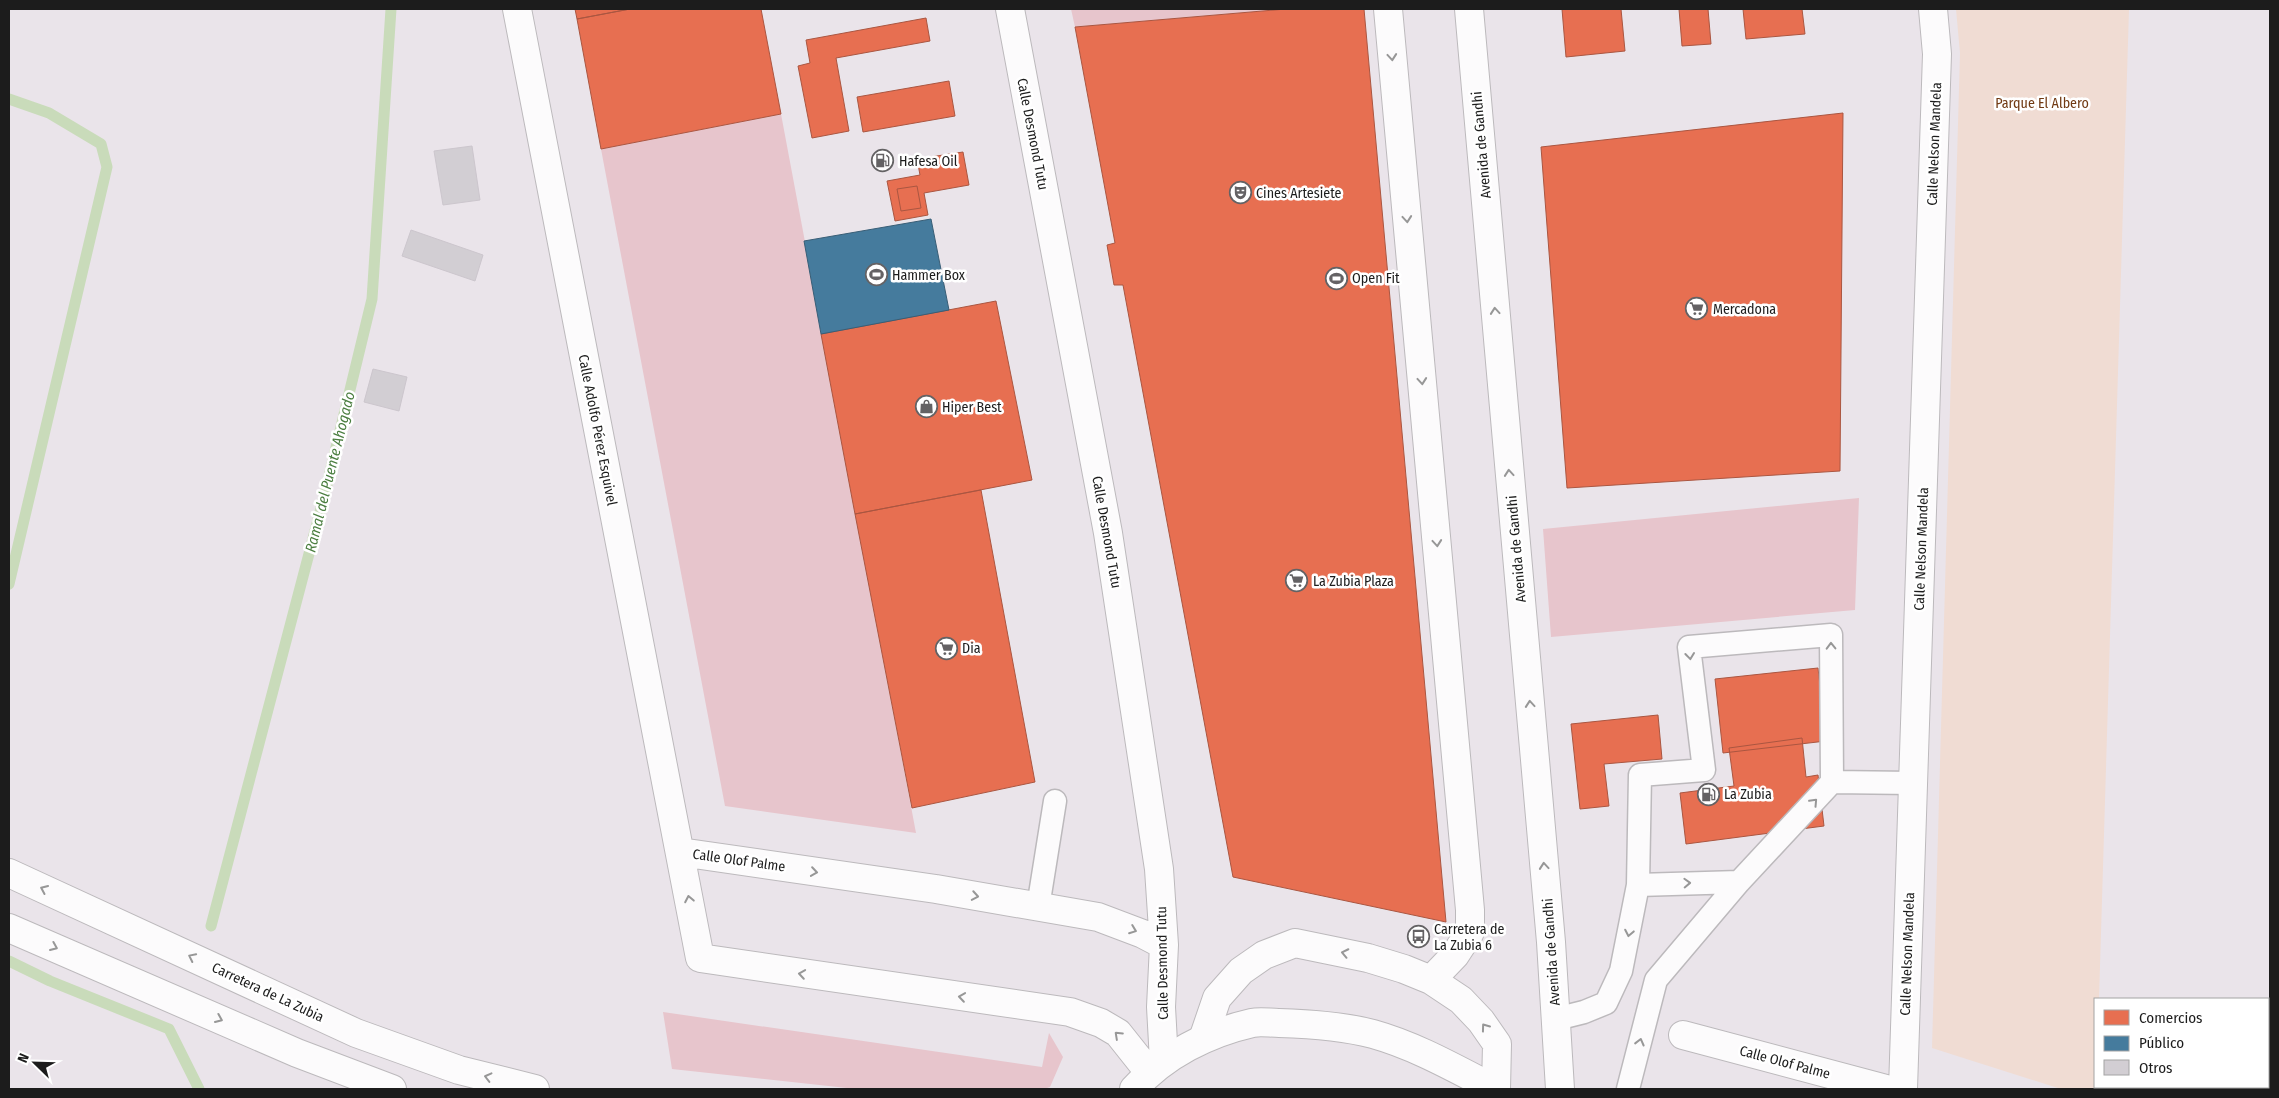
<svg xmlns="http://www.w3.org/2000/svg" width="2279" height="1098" font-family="'Fira Sans Condensed',sans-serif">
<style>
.grass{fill:#e7c5cc}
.park{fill:#f0dcd3}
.shops{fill:#e76f51;stroke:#aa5641}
.public{fill:#457b9d;stroke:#395e76}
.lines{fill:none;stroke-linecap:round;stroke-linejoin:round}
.stream{stroke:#c9dbba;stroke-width:11}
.building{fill:#d2ced3;stroke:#ccc6cd}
.service-casing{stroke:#bcb9bc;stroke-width:25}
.minor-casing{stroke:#bcb9bc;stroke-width:30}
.tertiary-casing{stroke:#bcb9bc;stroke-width:30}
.service{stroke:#fcfbfc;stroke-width:22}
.minor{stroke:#fcfbfc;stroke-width:28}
.tertiary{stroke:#fcfbfc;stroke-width:28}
.oneway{stroke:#979797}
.labels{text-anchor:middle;stroke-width:5;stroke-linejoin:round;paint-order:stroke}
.park-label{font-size:14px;fill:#713a13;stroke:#fff}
.street-label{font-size:14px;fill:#1c1c1c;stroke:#fff}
.poi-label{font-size:14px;fill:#1c1c1c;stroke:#fff;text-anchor:start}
.water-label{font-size:15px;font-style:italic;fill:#4b7e40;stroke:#fff}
</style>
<rect width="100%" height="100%" fill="#eae4ea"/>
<path class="grass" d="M 1071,9 L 1286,9 L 1075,27 Z
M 781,114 L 916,833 L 725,806 L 601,149 Z
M 1859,498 L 1855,610 L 1551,637 L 1543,529 Z
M 663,1012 L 1042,1067 L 1049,1033 L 1063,1057 L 1050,1087 L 1044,1089 L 856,1089 L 672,1069 Z"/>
<path class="park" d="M 1956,9 L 2129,9 L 2099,999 L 2095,999 L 2097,1089 L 2061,1089 L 1932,1048 L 1960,53 Z"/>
<path class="shops" d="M 575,9 L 630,9 L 577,19 Z
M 630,9 L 761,9 L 781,114 L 601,149 L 577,19 Z
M 1286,9 L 1364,9 L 1446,922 L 1233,877 L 1123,285 L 1114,285 L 1107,245 L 1115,243 L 1075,27 Z
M 1562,9 L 1621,9 L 1625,51 L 1566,57 Z
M 1679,9 L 1708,9 L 1711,44 L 1682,46 Z
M 1743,9 L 1802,9 L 1805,34 L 1746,39 Z
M 926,18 L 930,41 L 836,58 L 849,131 L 812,138 L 798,66 L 810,63 L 806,40 Z
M 949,81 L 955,116 L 863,132 L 857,97 Z
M 1843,113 L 1840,471 L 1567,488 L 1541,147 Z
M 963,152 L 969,185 L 924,193 L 928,215 L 895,221 L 887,181 L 920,175 L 917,159 Z
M 917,186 L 921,208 L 901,211 L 897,189 Z
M 996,301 L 1032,480 L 855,514 L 821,334 Z
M 981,490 L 1035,782 L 912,808 L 855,514 Z
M 1818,668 L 1826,741 L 1723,753 L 1715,679 Z
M 1658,715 L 1662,759 L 1604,764 L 1609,806 L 1580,809 L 1571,724 Z
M 1802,738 L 1806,777 L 1818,775 L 1824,826 L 1686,844 L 1680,793 L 1734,786 L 1729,748 Z"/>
<path class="public" d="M 931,219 L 949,310 L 821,334 L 804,241 Z"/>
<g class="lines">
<path class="stream" d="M 9,99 L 49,113 L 101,144 L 107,167 L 9,584
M 211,926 L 325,493 L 372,299 L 391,9
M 9,961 L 50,981 L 169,1029
M 169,1029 L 199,1089"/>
</g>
<path class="building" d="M 472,146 L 480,200 L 443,205 L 434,151 Z
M 411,230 L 483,255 L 475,281 L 402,256 Z
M 373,369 L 407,377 L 399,411 L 364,402 Z"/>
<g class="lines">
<defs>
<path id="service" d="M 1832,782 L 1913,783
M 1038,907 L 1055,801
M 1556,1019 L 1584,1012 L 1606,1003 L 1621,971 L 1638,885 L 1640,775 L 1704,770 L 1689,647 L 1831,635 L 1832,782 L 1739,882 L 1638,885
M 1628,1089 L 1656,980 L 1739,882"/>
<path id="minor" d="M 517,9 L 700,958 L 1070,1012 L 1101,1023 L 1118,1033 L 1149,1072
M 1010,9 L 1108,533 L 1159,869 L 1164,945 L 1161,1007 L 1164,1061
M 1388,9 L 1470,910 L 1470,932 L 1455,955 L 1431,980
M 1469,9 L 1551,942 L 1560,1089
M 680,852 L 936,889 L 1098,917 L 1143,934 L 1164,945
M 1683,1035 L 1886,1089
M 1203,1039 L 1217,998 L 1241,971 L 1264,955 L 1295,943 L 1368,958 L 1404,969 L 1431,980 L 1461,1000 L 1481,1021 L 1497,1044 L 1496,1089
M 1903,1089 L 1937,54 L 1933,9"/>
<path id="tertiary" d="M 9,873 L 356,1033 L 459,1070 L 535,1089
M 9,928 L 297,1053 L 392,1089
M 1134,1089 C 1164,1055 1208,1033 1252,1023 C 1260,1021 1270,1023 1279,1023 C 1310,1024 1343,1026 1373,1034 C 1416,1046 1456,1069 1495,1089"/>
</defs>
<use href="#service" class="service-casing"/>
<use href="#minor" class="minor-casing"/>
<use href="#tertiary" class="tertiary-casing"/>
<use href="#service" class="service"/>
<use href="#minor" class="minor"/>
<use href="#tertiary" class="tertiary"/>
</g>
<defs><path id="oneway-chevron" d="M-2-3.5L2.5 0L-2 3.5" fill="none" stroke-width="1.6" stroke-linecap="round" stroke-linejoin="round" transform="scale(1.25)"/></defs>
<g class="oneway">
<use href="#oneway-chevron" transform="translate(1392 57) rotate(85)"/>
<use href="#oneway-chevron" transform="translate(1407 219) rotate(85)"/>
<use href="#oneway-chevron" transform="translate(1495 311) rotate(-95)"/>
<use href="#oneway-chevron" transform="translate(1422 381) rotate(85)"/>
<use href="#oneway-chevron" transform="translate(1509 473) rotate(-95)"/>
<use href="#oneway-chevron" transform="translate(1437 543) rotate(85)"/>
<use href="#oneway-chevron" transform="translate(1831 646) rotate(-91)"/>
<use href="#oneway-chevron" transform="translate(1690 656) rotate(83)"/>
<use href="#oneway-chevron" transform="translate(1530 704) rotate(-95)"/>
<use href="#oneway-chevron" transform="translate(1814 802) rotate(-47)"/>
<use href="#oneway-chevron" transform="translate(1544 866) rotate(-95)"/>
<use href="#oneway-chevron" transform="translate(814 872) rotate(8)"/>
<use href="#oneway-chevron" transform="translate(1687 883) rotate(-2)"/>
<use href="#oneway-chevron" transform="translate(44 889) rotate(-156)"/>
<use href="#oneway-chevron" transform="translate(975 896) rotate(10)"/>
<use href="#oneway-chevron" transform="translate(689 899) rotate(-101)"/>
<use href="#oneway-chevron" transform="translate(1133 930) rotate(21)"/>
<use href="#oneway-chevron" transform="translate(1629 933) rotate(101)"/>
<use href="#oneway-chevron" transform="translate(54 947) rotate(23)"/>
<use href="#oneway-chevron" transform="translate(1345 953) rotate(-168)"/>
<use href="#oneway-chevron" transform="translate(192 957) rotate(-154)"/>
<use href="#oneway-chevron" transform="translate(802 974) rotate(-171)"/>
<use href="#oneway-chevron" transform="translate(962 997) rotate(-172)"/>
<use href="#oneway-chevron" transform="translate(219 1019) rotate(23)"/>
<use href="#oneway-chevron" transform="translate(1485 1027) rotate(-126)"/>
<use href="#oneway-chevron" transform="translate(1118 1035) rotate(-137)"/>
<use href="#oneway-chevron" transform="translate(1640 1042) rotate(-76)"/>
<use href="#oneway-chevron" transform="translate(488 1077) rotate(-166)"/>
</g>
<defs>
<symbol id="fuel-ring" viewBox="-11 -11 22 22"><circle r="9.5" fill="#fff" stroke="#646264" stroke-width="1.5"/><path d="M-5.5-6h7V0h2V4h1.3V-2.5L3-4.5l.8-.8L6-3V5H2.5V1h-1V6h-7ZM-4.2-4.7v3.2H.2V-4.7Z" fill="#646264"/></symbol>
<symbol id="theatre-ring" viewBox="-11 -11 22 22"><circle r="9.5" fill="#fff" stroke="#646264" stroke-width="1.5"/><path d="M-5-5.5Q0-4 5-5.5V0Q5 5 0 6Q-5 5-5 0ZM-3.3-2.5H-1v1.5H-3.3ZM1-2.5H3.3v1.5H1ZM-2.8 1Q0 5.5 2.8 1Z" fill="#646264"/></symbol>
<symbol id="stadium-ring" viewBox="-11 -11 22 22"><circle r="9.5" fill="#fff" stroke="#646264" stroke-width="1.5"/><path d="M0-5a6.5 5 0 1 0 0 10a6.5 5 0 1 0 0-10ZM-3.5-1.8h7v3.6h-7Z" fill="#646264"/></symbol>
<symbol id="supermarket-ring" viewBox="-11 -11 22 22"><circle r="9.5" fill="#fff" stroke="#646264" stroke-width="1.5"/><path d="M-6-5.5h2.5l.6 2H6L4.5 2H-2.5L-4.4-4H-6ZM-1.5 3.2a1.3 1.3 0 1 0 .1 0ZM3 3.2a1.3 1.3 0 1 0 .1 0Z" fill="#646264"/></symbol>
<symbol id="shop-ring" viewBox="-11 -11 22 22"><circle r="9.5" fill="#fff" stroke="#646264" stroke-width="1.5"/><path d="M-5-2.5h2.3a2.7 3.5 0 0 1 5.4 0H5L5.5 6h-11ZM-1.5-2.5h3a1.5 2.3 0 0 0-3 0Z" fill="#646264"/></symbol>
<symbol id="bus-ring" viewBox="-11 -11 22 22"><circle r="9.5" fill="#fff" stroke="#646264" stroke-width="1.5"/><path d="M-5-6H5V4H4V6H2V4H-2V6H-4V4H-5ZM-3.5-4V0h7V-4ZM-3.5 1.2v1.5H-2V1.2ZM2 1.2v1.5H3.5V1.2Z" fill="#646264"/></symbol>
</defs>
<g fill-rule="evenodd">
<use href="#fuel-ring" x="870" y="148" width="25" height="25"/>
<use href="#theatre-ring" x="1228" y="180" width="25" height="25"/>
<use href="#stadium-ring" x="864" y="262" width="25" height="25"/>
<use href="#stadium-ring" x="1324" y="266" width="25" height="25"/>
<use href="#supermarket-ring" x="1684" y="296" width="25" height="25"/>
<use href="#shop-ring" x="914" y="394" width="25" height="25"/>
<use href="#supermarket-ring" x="1284" y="568" width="25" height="25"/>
<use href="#supermarket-ring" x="934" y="636" width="25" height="25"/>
<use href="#fuel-ring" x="1696" y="782" width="25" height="25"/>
<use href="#bus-ring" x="1406" y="924" width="25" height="25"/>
</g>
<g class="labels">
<g class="park-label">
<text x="2042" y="108">Parque El Albero</text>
</g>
<g class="street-label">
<text transform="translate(1033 134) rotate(79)" y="5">Calle Desmond Tutu</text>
<text transform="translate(1934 144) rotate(-88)" y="5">Calle Nelson Mandela</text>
<text transform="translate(1481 145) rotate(-95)" y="5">Avenida de Gandhi</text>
<text transform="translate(598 430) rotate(79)" y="5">Calle Adolfo Pérez Esquivel</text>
<text transform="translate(1107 532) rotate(80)" y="5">Calle Desmond Tutu</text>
<text transform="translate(1516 549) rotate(-95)" y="5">Avenida de Gandhi</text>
<text transform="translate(1921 549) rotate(-88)" y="5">Calle Nelson Mandela</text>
<text transform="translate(739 860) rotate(8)" y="5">Calle Olof Palme</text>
<text transform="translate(1551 952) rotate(-94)" y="5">Avenida de Gandhi</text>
<text transform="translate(1907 954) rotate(-88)" y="5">Calle Nelson Mandela</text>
<text transform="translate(1162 963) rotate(-91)" y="5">Calle Desmond Tutu</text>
<text transform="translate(268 992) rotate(25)" y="5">Carretera de La Zubia</text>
<text transform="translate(1785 1062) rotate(15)" y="5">Calle Olof Palme</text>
</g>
<g class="poi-label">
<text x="899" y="166">Hafesa Oil</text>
<text x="1256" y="198">Cines Artesiete</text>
<text x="892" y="280">Hammer Box</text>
<text x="1352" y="283">Open Fit</text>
<text x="1713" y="314">Mercadona</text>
<text x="942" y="412">Hiper Best</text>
<text x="1313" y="586">La Zubia Plaza</text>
<text x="962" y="653">Dia</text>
<text x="1724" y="799">La Zubia</text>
<text x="1434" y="934">Carretera de<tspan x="1434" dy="16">La Zubia 6</tspan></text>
</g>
<g class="water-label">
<text transform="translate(330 472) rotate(-76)" y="5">Ramal del Puente Ahogado</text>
</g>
</g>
<rect width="2279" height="1098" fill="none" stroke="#1c1c1c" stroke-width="20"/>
<rect x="2094" y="998" width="175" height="90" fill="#ffffff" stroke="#a4a4a4"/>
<rect x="2104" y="1010" width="25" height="15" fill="#e76f51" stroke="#a4a4a4"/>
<text x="2139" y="1023" font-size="15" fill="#1c1c1c">Comercios</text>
<rect x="2104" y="1036" width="25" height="15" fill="#457b9d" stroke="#a4a4a4"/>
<text x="2139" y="1048" font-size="15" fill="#1c1c1c">Público</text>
<rect x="2104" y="1060" width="25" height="15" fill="#d2ced3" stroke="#a4a4a4"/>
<text x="2139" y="1073" font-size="15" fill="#1c1c1c">Otros</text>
<g transform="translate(35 1063) rotate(293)" stroke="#ffffff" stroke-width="4" paint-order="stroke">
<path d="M0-4L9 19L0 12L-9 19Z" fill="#1c1c1c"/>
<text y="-8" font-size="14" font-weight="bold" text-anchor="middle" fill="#1c1c1c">N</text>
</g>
</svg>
